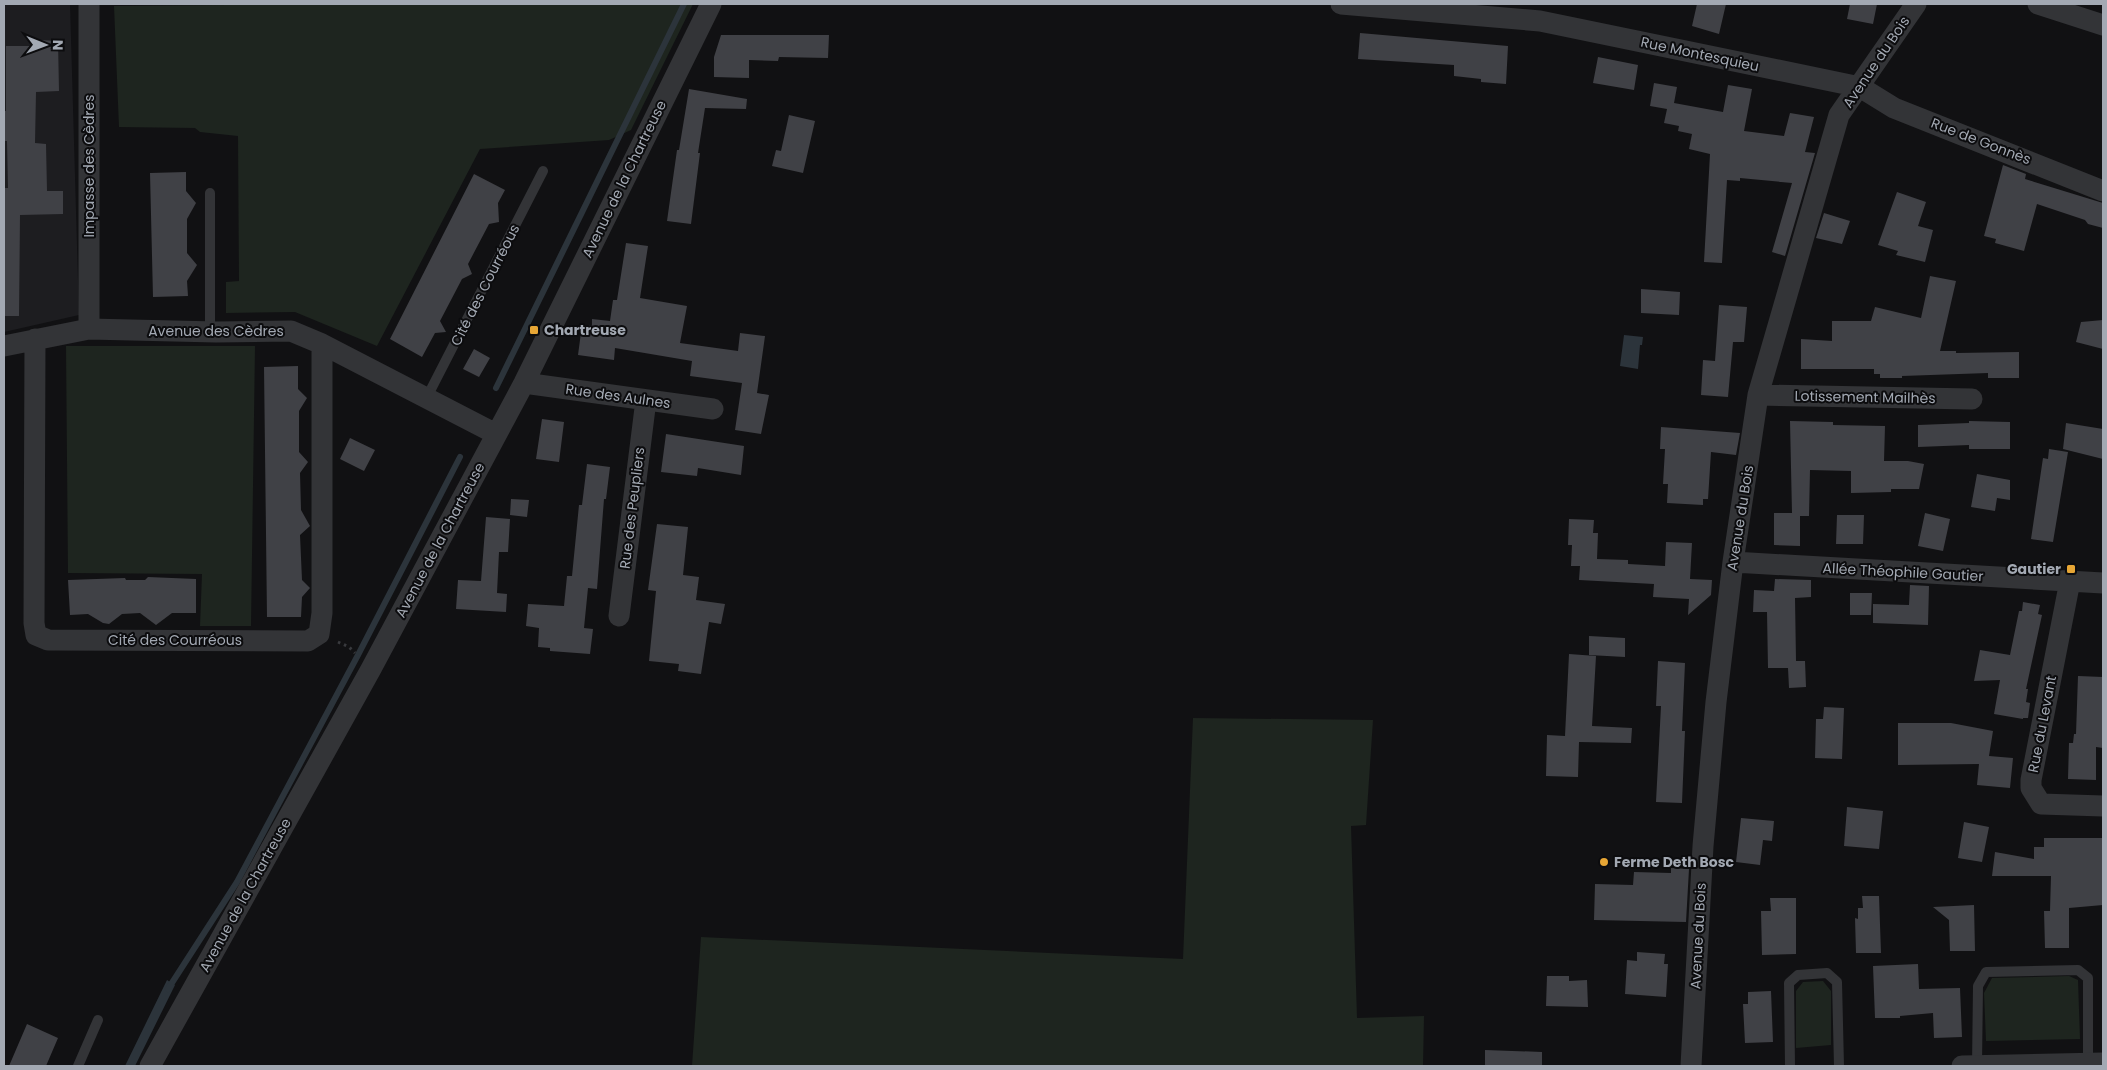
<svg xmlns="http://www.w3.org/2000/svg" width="2107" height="1070" font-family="Poppins,sans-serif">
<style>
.built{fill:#1d1d20}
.green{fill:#1e251f}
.water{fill:#2c343b}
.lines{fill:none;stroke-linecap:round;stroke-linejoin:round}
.stream{stroke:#2c343b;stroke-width:6}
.building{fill:#404146}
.path{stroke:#393a3e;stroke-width:3;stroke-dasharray:2.5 4;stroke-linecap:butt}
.lane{stroke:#333437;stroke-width:10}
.street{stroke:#333437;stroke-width:21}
.poi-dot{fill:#e7a635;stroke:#0c0c0e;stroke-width:2}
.labels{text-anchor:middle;stroke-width:4;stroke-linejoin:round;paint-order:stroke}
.street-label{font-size:14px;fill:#a3a9b3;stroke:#0c0c0e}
.poi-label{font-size:14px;font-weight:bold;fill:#a3a9b3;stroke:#0c0c0e;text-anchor:start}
</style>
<rect width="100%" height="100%" fill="#111113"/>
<path class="built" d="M 4,4 L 70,4 L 79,315 L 4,332 Z"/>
<path class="green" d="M 353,4 L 693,4 L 631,130 L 609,140 L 480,149 L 377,346 L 295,312 L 226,313 L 226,282 L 239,281 L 238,136 L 200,132 L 195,128 L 119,127 L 114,6 Z
M 66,346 L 255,346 L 251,626 L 200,626 L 202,574 L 68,573 Z
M 1193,718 L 1373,720 L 1366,825 L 1351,826 L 1357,1018 L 1424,1016 L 1423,1066 L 692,1066 L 701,937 L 1183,959 Z
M 2069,976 L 2078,980 L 2080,1039 L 1986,1041 L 1984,993 L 1992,978 Z
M 1823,981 L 1831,991 L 1831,1045 L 1796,1048 L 1796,991 L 1803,982 Z"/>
<path class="water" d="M 1624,335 L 1643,337 L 1642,345 L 1640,345 L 1638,369 L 1620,366 Z
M 167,980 L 175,985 L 135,1066 L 125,1066 Z"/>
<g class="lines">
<path class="stream" d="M 496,388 L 684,4
M 168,989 L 237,882 L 358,655 L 460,457"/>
</g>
<path class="building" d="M 1697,4 L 1726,4 L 1719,34 L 1692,26 Z
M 1850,4 L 1877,4 L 1873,24 L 1847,19 Z
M 1360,33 L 1508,46 L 1506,84 L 1481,82 L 1481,79 L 1454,76 L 1454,65 L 1358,59 Z
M 721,35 L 829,35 L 828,58 L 779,57 L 778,61 L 749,60 L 749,78 L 714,77 L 714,57 Z
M 39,40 L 58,41 L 59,91 L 36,92 L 35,143 L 46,144 L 47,191 L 63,191 L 63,214 L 20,215 L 19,316 L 4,316 L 4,188 L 8,188 L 7,141 L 4,141 L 4,111 L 6,111 L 6,46 L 39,46 Z
M 1598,57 L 1638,65 L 1634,90 L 1593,83 Z
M 1654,83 L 1677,87 L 1674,103 L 1723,112 L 1728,85 L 1752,89 L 1744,131 L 1784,136 L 1790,113 L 1814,117 L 1805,152 L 1815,153 L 1785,256 L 1772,252 L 1792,183 L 1740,178 L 1740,181 L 1727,180 L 1722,263 L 1704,262 L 1710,154 L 1689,149 L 1692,134 L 1678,131 L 1679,126 L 1664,123 L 1667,109 L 1650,106 Z
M 689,89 L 747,99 L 746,109 L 705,108 L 698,153 L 700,153 L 691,224 L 667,221 L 677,150 L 679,150 Z
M 789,115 L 815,121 L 803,173 L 772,166 L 776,150 L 781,151 Z
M 2003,165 L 2026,174 L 2025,179 L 2103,203 L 2103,228 L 2088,224 L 2085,220 L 2037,204 L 2024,251 L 1995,243 L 1996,239 L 1984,236 Z
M 186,172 L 186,191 L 196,203 L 187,219 L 187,253 L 197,265 L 187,281 L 188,296 L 153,297 L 150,173 Z
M 474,174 L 505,190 L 498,203 L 499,222 L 489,224 L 468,264 L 472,274 L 462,279 L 440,321 L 446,332 L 435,333 L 422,357 L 390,339 Z
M 1897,192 L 1926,202 L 1918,226 L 1933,230 L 1925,262 L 1896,255 L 1898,251 L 1878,245 Z
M 1824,213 L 1850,221 L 1842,244 L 1816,238 Z
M 626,243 L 648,246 L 640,298 L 687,306 L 680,343 L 738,351 L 740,333 L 765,336 L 757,393 L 769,395 L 761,434 L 735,430 L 742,383 L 690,376 L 692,361 L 615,348 L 614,360 L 578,355 L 582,325 L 592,325 L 592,319 L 610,321 L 613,300 L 617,300 Z
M 1930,276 L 1956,281 L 1940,351 L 1956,351 L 1956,353 L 2019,352 L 2019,378 L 1988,378 L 1988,373 L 1902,376 L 1902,378 L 1880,378 L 1880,374 L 1874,374 L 1874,369 L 1801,369 L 1801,339 L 1832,341 L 1832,321 L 1871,321 L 1875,307 L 1921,318 Z
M 1641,289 L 1680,292 L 1679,315 L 1641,313 Z
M 1719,305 L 1747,307 L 1744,342 L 1733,342 L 1728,397 L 1701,395 L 1703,360 L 1715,361 Z
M 2103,320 L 2103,349 L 2076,342 L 2081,322 Z
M 474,349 L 490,358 L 479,377 L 463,369 Z
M 298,366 L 298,389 L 307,398 L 299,411 L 299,452 L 308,462 L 300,473 L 301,510 L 310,526 L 300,535 L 302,580 L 310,588 L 302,597 L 301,617 L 267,617 L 264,367 Z
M 542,419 L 564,422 L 559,462 L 536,459 Z
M 1790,421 L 1833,422 L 1833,425 L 1885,426 L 1884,461 L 1908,461 L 1924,464 L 1919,489 L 1891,489 L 1891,492 L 1851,493 L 1851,471 L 1810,470 L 1809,516 L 1800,516 L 1800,546 L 1774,545 L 1774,513 L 1792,513 Z
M 1969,421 L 2010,422 L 2010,449 L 1969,449 L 1969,445 L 1918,447 L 1918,425 L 1969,423 Z
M 2066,423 L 2103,429 L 2103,459 L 2063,449 Z
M 1661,427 L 1740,433 L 1736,455 L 1711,452 L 1708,499 L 1703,499 L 1703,505 L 1667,503 L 1668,484 L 1663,484 L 1665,449 L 1660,449 Z
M 666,434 L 744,446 L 741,475 L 698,468 L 697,476 L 661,472 Z
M 350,438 L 375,450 L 364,471 L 340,459 Z
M 2049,449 L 2068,452 L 2053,542 L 2031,539 L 2043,458 L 2048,459 Z
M 587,464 L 610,467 L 606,499 L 604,499 L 597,589 L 588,588 L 584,628 L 593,629 L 590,654 L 550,651 L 550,648 L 538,647 L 539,628 L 526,626 L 528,604 L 564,606 L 567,576 L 572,576 L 579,505 L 582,505 Z
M 1977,474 L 2010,480 L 2010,500 L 1997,498 L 1995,511 L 1971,507 Z
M 511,499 L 529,500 L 527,517 L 510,515 Z
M 1925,513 L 1950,519 L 1943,551 L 1918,546 Z
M 1837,515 L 1864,515 L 1863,544 L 1836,544 Z
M 486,517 L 510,519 L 508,552 L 499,552 L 497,593 L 507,594 L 506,612 L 456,609 L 458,580 L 481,581 Z
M 1569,519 L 1594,520 L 1593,533 L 1598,533 L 1597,559 L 1628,560 L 1628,564 L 1665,566 L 1666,542 L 1692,543 L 1690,579 L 1712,580 L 1711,595 L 1688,615 L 1689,599 L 1653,597 L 1654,584 L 1579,580 L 1580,566 L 1571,566 L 1572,545 L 1568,545 Z
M 657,524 L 688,527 L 683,575 L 699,577 L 696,600 L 725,604 L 721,624 L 709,622 L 701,674 L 678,671 L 679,664 L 649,661 L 656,591 L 648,590 Z
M 148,577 L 196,579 L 196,613 L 172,613 L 156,625 L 140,613 L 122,614 L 109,624 L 103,623 L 88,614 L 70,615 L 68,580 L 125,578 L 126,580 L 145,580 Z
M 1775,579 L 1811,580 L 1811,597 L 1795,598 L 1796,661 L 1805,661 L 1806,687 L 1789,688 L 1788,668 L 1768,668 L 1767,612 L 1753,612 L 1754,590 L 1774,591 Z
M 1910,585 L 1929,586 L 1928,625 L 1873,623 L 1873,604 L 1909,605 Z
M 1850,593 L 1872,593 L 1871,615 L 1850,615 Z
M 2023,602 L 2040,605 L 2038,614 L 2042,615 L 2026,689 L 2028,689 L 2026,702 L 2030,703 L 2028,718 L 2023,718 L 2023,719 L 1994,714 L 2000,680 L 1974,681 L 1980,650 L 2010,655 L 2019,611 L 2022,611 Z
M 1589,636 L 1625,638 L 1625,657 L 1589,655 Z
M 1569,654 L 1596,656 L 1592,726 L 1632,728 L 1631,743 L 1579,742 L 1578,777 L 1546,776 L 1547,735 L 1565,736 Z
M 1658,661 L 1685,663 L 1682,731 L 1685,731 L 1682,803 L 1656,802 L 1661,706 L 1656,706 Z
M 2078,676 L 2103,677 L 2103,748 L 2096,747 L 2096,780 L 2068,779 L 2069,743 L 2073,743 L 2074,734 L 2076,734 Z
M 1824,707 L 1844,708 L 1842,759 L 1815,758 L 1816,719 L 1823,719 Z
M 1898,723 L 1951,723 L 1993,731 L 1989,756 L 2013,758 L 2010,788 L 1977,785 L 1979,764 L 1898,765 Z
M 1847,807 L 1883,811 L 1879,849 L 1844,846 Z
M 1741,818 L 1774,821 L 1772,841 L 1763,840 L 1760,865 L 1736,862 Z
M 1964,822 L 1989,827 L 1982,862 L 1958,858 Z
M 2044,838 L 2103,838 L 2103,905 L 2069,908 L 2069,948 L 2045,948 L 2044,911 L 2050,911 L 2051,876 L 1992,876 L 1995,852 L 2034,859 L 2034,847 L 2044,847 Z
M 1671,868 L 1689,869 L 1686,922 L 1594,920 L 1595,884 L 1633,885 L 1634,872 L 1671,873 Z
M 1862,896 L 1879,896 L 1881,953 L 1856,953 L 1855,918 L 1858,919 L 1858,908 L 1863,908 Z
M 1770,898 L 1796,898 L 1796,954 L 1762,955 L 1761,911 L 1771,911 Z
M 1974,905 L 1975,951 L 1950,951 L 1949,920 L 1933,907 Z
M 1637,952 L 1665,954 L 1664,964 L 1668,964 L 1666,997 L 1625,994 L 1627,960 L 1637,961 Z
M 1918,964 L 1919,989 L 1960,988 L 1962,1037 L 1934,1038 L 1933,1013 L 1900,1016 L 1900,1018 L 1875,1018 L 1873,966 Z
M 1547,976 L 1569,976 L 1569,981 L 1587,980 L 1588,1007 L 1546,1006 Z
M 1771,991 L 1773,1042 L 1745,1043 L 1743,1004 L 1748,1004 L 1748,992 Z
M 27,1024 L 58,1038 L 46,1066 L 9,1066 Z
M 1485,1050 L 1542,1052 L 1542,1066 L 1485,1066 Z"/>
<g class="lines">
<path class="path" d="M 338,642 L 349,647 L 355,653"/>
<path class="lane" d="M 210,193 L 210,332
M 426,399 L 543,171
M 78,1066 L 98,1020
M 1790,1066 L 1789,983 L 1798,975 L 1827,973 L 1837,982 L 1839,1066
M 1977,1066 L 1978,986 L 1986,972 L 2078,970 L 2088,978 L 2088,1063"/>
<path class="street" d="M 89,4 L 89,329
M 1341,4 L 1540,21 L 1860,87 L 1894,108 L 2103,191
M 2038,4 L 2103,25
M 35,339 L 34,623 L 36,635 L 48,640 L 308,641 L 319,634 L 322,613 L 322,344
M 4,346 L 89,329 L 216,332 L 291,331 L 322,344 L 496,434
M 524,383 L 713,409
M 1758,395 L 1972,399
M 1733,562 L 2103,583
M 2070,581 L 2031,780 L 2031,788 L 2041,804 L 2103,806
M 619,616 L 646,400
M 150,1066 L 371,669 L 524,383 L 711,4
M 1691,1066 L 1703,846 L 1716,702 L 1733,562 L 1758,395 L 1839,115 L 1916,4
M 1962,1066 L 2103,1063"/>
</g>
<g class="poi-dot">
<rect x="529" y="325" width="10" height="10" rx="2.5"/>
<rect x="2066" y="564" width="10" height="10" rx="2.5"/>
<circle cx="1604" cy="862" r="5"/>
</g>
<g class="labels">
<g class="street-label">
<text transform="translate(1700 54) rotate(12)" y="5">Rue Montesquieu</text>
<text transform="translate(1876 62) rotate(-56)" y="5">Avenue du Bois</text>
<text transform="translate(1981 141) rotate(21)" y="5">Rue de Gonnès</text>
<text transform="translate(89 166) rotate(-90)" y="5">Impasse des Cèdres</text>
<text transform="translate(624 179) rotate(-64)" y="5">Avenue de la Chartreuse</text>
<text transform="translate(485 285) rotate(-63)" y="5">Cité des Courréous</text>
<text x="216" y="336">Avenue des Cèdres</text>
<text transform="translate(618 396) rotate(8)" y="5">Rue des Aulnes</text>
<text transform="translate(1865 397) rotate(1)" y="5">Lotissement Mailhès</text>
<text transform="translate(632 508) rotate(-83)" y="5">Rue des Peupliers</text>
<text transform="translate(1740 518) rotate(-81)" y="5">Avenue du Bois</text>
<text transform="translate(440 540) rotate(-62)" y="5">Avenue de la Chartreuse</text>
<text transform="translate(1903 572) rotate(3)" y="5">Allée Théophile Gautier</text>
<text x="175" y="645">Cité des Courréous</text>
<text transform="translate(2042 724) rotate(-79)" y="5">Rue du Levant</text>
<text transform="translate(245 895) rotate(-61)" y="5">Avenue de la Chartreuse</text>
<text transform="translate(1698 936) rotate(-87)" y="5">Avenue du Bois</text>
</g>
<g class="poi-label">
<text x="544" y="335">Chartreuse</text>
<text x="2061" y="574" text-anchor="end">Gautier</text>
<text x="1614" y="867">Ferme Deth Bosc</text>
</g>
</g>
<rect width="2107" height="1070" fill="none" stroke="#a3a9b3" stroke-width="10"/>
<g transform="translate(45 45) rotate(91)" stroke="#0c0c0e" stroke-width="4" paint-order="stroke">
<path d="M0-4L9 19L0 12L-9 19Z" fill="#a3a9b3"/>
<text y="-8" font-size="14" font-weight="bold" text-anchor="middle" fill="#a3a9b3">N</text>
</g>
</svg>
